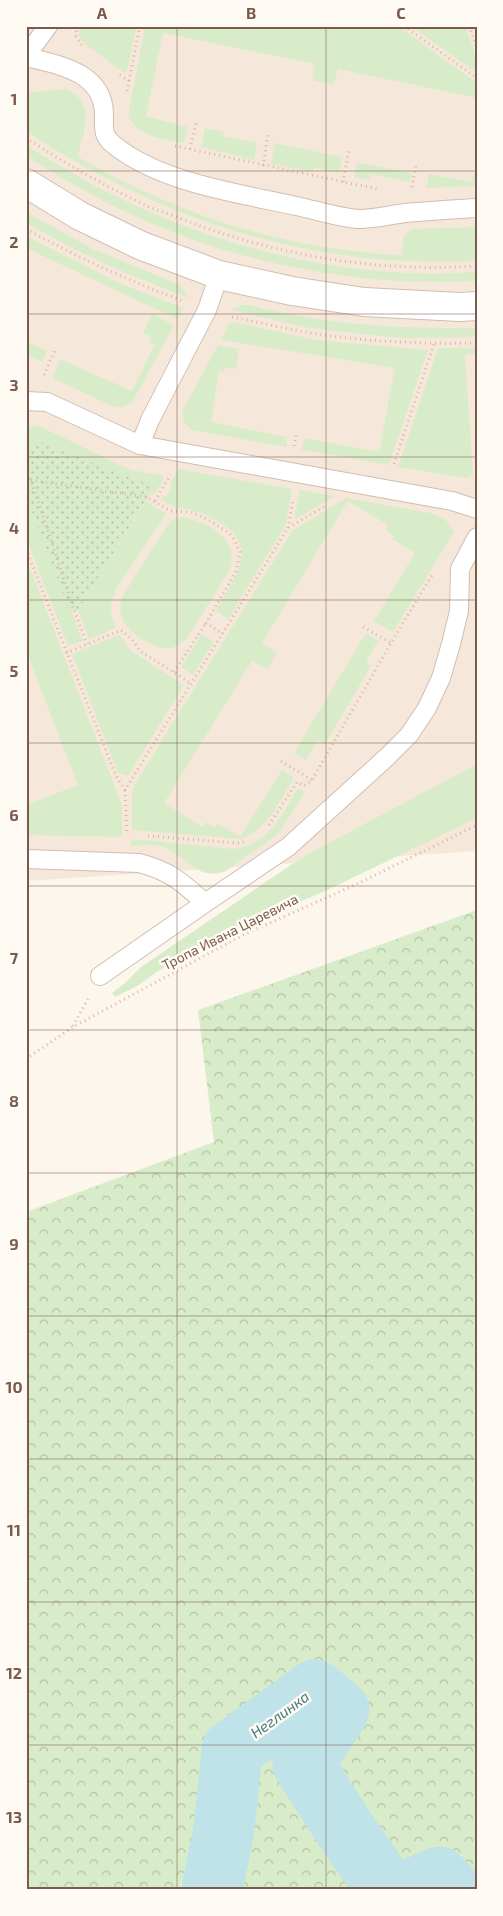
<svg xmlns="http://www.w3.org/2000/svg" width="503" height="1916" font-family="'Exo 2',sans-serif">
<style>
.residential{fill:#f5e8da}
.grass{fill:#d8ecc9}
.forest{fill:url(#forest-crowns)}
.park{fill:url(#park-dots)}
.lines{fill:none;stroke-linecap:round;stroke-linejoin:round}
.river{stroke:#bfe3e8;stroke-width:61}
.lane-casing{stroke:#d1beb0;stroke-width:20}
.street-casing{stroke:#d1beb0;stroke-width:30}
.path{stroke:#d9b8a5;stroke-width:3;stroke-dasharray:1 4;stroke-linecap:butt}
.lane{stroke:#fff;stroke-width:18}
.street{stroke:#fff;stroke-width:28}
.grid{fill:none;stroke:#7a5c4d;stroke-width:1;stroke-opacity:0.55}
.labels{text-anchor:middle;stroke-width:5;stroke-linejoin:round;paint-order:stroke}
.street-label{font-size:14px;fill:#7a5c4d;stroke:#fffaf3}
.water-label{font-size:15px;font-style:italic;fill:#437c86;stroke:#fffaf3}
.neatline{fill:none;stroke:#7a5c4d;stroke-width:2}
.grid-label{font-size:16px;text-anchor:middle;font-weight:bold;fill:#7a5c4d}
</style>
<defs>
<pattern id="forest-crowns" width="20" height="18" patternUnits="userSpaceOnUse" patternTransform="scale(1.25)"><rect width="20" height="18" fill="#d8ecc9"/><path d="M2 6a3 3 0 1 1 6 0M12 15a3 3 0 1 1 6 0" fill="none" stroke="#b4c2a5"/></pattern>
<pattern id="park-dots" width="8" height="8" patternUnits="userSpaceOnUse" patternTransform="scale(1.25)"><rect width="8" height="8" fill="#d8ecc9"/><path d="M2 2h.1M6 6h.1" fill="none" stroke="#b4c2a5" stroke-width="1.8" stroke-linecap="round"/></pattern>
</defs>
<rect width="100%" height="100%" fill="#fdf6ec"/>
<path class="residential" d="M 26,26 L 477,26 L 477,851 L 26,881 Z"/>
<path class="grass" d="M 80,26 L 137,26 L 126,74 L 85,44 L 79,35 Z
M 145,26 L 398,26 L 477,83 L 477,98 L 338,69 L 334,85 L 312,80 L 315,64 L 163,33 L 146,116 L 187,127 L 184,143 C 162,139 139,137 128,116 Z
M 411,26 L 465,26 L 477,59 L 477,73 Z
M 65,89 C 99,103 82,131 78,157 C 158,203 239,234 330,248 C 354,251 378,255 402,255 C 403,244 401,233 413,229 L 477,227 L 477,261 C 313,269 162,221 26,131 L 26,93 Z
M 205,128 L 224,132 L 223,136 L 257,143 L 254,160 L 201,147 Z
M 275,143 L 342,157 L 339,173 L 314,167 L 313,172 L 271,164 Z
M 26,145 C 158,231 317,283 477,272 L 477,281 C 373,287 256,267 160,227 C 113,208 69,183 26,156 Z
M 477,160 L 477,186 L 426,188 L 429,174 L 472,182 Z
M 357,162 L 411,173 L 410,182 L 370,174 L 369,180 L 354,177 Z
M 26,212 L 93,249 L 180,285 L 189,298 C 133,277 78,254 26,222 Z
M 26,236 L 119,283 L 183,308 L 177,319 L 26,248 Z
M 241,305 L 249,305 C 323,325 400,329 477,328 L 477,337 L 402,338 L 352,333 L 310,328 L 231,310 Z
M 152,314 L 174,325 L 133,401 C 126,407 120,409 112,406 L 53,378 L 60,359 L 132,391 L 155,344 L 149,342 L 151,337 L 143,333 Z
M 234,322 L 316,340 L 428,350 L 389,465 L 302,450 L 304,438 L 379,452 L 395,368 L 221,340 L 228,325 Z
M 26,341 L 47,351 L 42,362 L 26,354 Z
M 218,345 L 239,349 L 236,369 L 226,367 L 224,372 L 219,371 L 211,422 L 287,437 L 286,447 L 192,430 L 184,423 L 182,412 Z
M 438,348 L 477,348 L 477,354 L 465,355 L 473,474 L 468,478 L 398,467 Z
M 39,426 L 131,470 L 161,475 L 164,478 L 154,495 L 150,494 L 154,488 L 26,460 L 26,429 L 28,427 Z
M 179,469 L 292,489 L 286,525 L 228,619 L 216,611 C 244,563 263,538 197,512 C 188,508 186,509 178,508 C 172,507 166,502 161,499 L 163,496 L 166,497 L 172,487 L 170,485 Z
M 300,490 L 335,496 L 294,520 Z
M 26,496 L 83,641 L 68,646 L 26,538 Z
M 346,498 L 431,513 L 445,519 L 454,532 L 393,632 L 374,621 L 415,553 L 392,539 L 394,535 L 385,530 L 388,525 L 348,501 L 262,643 L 277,653 L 267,669 L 252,661 L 164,803 L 203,827 L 206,822 L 214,828 L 218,823 L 240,837 L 282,770 L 294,778 C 279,802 268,829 241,839 L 132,830 L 132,790 L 135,784 L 292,531 Z
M 146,501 L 166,514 L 117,587 C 109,606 109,609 116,628 L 89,639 L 78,610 Z
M 183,517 C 210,523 239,538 230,570 L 187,638 C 180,644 175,649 166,648 C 152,647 129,633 123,621 C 119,612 120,606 122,597 L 165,529 L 172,520 Z
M 26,558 L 122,805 L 122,837 L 26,835 L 26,805 L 78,785 L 26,651 Z
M 366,633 L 378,641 L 366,662 L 371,666 L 325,744 L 318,740 L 306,760 L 294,753 Z
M 202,634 L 214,642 L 193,675 L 181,667 Z
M 119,635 L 124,640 L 130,650 L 184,685 L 128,776 L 118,773 L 72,654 Z
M 477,764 L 477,818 L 323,892 L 234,930 L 158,971 L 139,985 L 115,997 L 112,993 L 125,983 L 141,967 L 285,869 L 310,853 Z
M 298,788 L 305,792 L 279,833 L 226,871 C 197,882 186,855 163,847 C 154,844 141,846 131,846 L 132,839 L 234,849 C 272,841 280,818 298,788 Z"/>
<path class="forest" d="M 477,910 L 477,1890 L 26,1890 L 26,1212 L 214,1142 L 198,1010 Z"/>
<path class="park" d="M 38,441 L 154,487 L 78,610 L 70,611 L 26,496 L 26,460 Z"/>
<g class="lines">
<path class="river" d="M 212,1890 L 224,1829 L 232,1750 L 315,1690 L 339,1710 L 303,1764 L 346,1831 L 387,1890
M 410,1890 L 439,1877 L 451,1890"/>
<defs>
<path id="lane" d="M 26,56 L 48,26
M 26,57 C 59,65 104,72 104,115 C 104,128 102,136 114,145 C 161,183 238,193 296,206 C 316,210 339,218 359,219 C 374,219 390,215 405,213 C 429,211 453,209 477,208
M 26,401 L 47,402 L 140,445 L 452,501 L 477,509
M 140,445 L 150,420 L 207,310 L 219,275
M 26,859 L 139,863 C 170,871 182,882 205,903
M 100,976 L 205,903 L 288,847 L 387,757 L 409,735 L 427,708 L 441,678 L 451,644 L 459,611 L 460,569 L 477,537"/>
<path id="street" d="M 26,183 L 80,216 L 142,246 L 219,275 L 292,291 L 364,302 L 460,307 L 477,306"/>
</defs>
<use href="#lane" class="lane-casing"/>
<use href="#street" class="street-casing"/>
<path class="path" d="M 77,26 L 76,36 L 82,45
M 404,26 L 477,78
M 469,26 L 477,48
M 120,75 L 129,81 L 127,91
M 129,81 L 140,26
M 26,138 C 63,162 101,184 141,203 C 155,210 169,214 184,220 C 276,255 378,273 477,266
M 175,146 L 377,189
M 190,149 L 197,120
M 263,166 L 268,134
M 343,182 L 349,151
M 412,187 L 416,165
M 26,229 C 77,257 129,281 183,301
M 232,317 C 258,322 285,329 311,333 C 366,342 422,344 477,343
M 44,375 L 56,348
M 294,446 L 297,432
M 394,464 L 434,344
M 26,475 L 31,480 L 73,607 L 87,644
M 31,480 L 146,497 L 171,511 L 191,512 L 209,520 L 230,534 L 235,541 L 240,552 L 236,572 L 206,623 L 223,634
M 155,501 L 169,477
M 288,528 L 293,499
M 26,549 L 116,776 L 125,790 L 288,528 L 325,506
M 363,627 L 391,643
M 66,653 L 121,630 L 132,639 L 140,651 L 192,684
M 174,672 L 206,623
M 281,761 L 312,780
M 125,790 L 127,834
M 269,825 L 297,782 L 304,786 L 312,780 L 391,643 L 432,575
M 148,836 L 238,843 L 246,841
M 73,1026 L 88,999
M 26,1059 L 73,1027 L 243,935 L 357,884 L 477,825"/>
<use href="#lane" class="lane"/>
<use href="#street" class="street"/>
</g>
<path class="grid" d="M 177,26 L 177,1890M 326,26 L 326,1890M 26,171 L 477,171M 26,314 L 477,314M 26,457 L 477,457M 26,600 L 477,600M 26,743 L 477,743M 26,886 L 477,886M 26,1030 L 477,1030M 26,1173 L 477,1173M 26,1316 L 477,1316M 26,1459 L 477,1459M 26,1602 L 477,1602M 26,1745 L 477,1745"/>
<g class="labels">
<g class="street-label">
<text transform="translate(230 932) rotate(-27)" y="5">Тропа Ивана Царевича</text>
</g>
<g class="water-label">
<text transform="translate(280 1715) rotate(-36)" y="5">Неглинка</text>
</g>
</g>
<rect width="503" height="1916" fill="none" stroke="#fffaf3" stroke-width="55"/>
<rect x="28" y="28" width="448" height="1860" class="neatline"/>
<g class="grid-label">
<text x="102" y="19">A</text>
<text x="251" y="19">B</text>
<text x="401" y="19">C</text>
<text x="14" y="105">1</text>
<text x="14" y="248">2</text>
<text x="14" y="391">3</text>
<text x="14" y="534">4</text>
<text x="14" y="677">5</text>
<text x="14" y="821">6</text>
<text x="14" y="964">7</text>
<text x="14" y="1107">8</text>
<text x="14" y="1250">9</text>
<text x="14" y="1393">10</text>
<text x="14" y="1536">11</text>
<text x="14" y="1679">12</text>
<text x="14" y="1823">13</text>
</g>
</svg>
